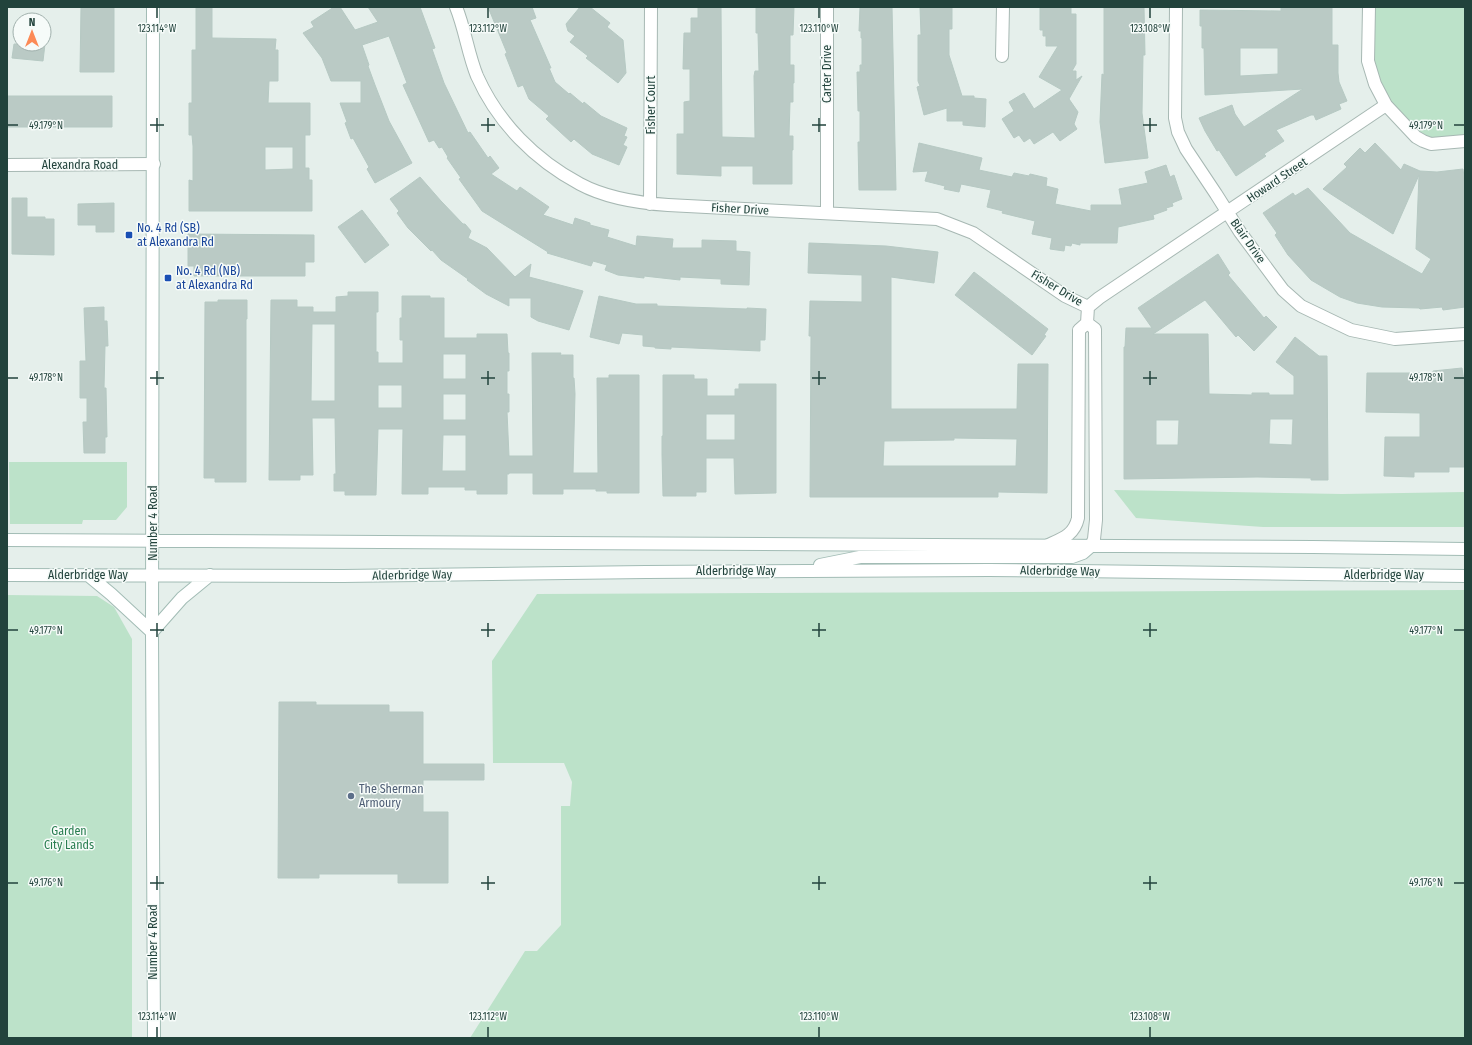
<svg xmlns="http://www.w3.org/2000/svg" width="1472" height="1045" font-family="'Fira Sans Condensed',sans-serif">
<style>
.green{fill:#bce2c9}
.building{fill:#bacac5;stroke:#b6c9c3;fill-rule:evenodd}
.lines{fill:none;stroke-linecap:round;stroke-linejoin:round}
.street-casing{stroke:#a7b8b3;stroke-width:14}
.secondary-casing{stroke:#a2bcb5;stroke-width:14}
.street{stroke:#fff;stroke-width:12}
.secondary{stroke:#fff;stroke-width:12}
.ticks{fill:none;stroke:#22433c;stroke-width:1.5}
.transit-dot{fill:#1a4fb4;stroke:#f6fbf9;stroke-width:1.5}
.service-dot{fill:#5c6f8a;stroke:#f6fbf9;stroke-width:1.5}
.labels{text-anchor:middle;stroke-width:3;stroke-linejoin:round;paint-order:stroke}
.street-label{font-size:12px;fill:#22433c;stroke:#f6fbf9}
.transit-label{font-size:12px;fill:#164399;stroke:#f6fbf9;text-anchor:start}
.service-label{font-size:12px;fill:#4e5e75;stroke:#f6fbf9;text-anchor:start}
.park-label{font-size:12px;fill:#287d4f;stroke:#f6fbf9}
.ticks-label{font-size:10px;text-anchor:middle;fill:#22433c;stroke:#f6fbf9;stroke-width:3;stroke-linejoin:round;paint-order:stroke}
</style>
<rect width="100%" height="100%" fill="#e5efeb"/>
<path class="green" d="M 1370,7 L 1465,7 L 1465,138 L 1435,142 L 1416,136 L 1397,115 L 1369,60 Z
M 9,462 L 127,462 L 127,507 L 116,520 L 83,520 L 82,524 L 10,524 Z
M 1114,490 L 1342,494 L 1465,492 L 1465,527 L 1263,527 L 1136,518 Z
M 1465,590 L 1465,1038 L 470,1038 L 525,951 L 537,951 L 561,925 L 561,806 L 570,806 L 572,782 L 564,763 L 493,763 L 492,661 L 537,594 Z
M 7,595 L 97,596 L 114,607 L 132,639 L 132,1038 L 7,1038 Z"/>
<path class="building" d="M 81,7 L 114,7 L 114,72 L 80,72 Z
M 196,7 L 212,7 L 212,38 L 276,39 L 275,50 L 278,50 L 278,81 L 269,81 L 268,103 L 310,103 L 310,135 L 305,135 L 305,168 L 309,168 L 309,180 L 312,180 L 312,211 L 189,211 L 189,180 L 193,181 L 193,146 L 192,135 L 189,135 L 189,103 L 192,103 L 192,50 L 196,50 ZM 265,147 L 293,147 L 293,169 L 265,170 Z
M 334,7 L 340,7 L 355,30 L 378,22 L 368,7 L 420,7 L 435,48 L 432,49 L 444,83 L 468,133 L 470,132 L 488,158 L 490,156 L 499,168 L 491,174 L 517,191 L 520,187 L 549,207 L 543,215 L 573,225 L 575,218 L 590,223 L 590,225 L 609,230 L 607,237 L 636,246 L 637,236 L 673,239 L 672,248 L 702,248 L 702,240 L 736,241 L 736,251 L 750,252 L 749,285 L 721,284 L 721,279 L 680,277 L 680,280 L 644,276 L 644,278 L 618,275 L 605,270 L 607,265 L 593,261 L 591,266 L 547,253 L 548,252 L 482,211 L 459,179 L 461,178 L 447,158 L 448,157 L 442,147 L 439,148 L 434,140 L 429,142 L 403,85 L 407,83 L 389,36 L 362,45 L 369,65 L 368,66 L 375,85 L 389,121 L 412,163 L 375,183 L 367,169 L 369,167 L 353,138 L 351,139 L 345,123 L 347,122 L 340,103 L 361,103 L 361,81 L 331,81 L 322,58 L 303,33 L 314,27 L 311,22 Z
M 488,7 L 532,7 L 536,18 L 530,20 L 551,68 L 549,68 L 555,82 L 569,94 L 570,93 L 583,104 L 584,102 L 601,116 L 627,128 L 624,136 L 627,137 L 623,145 L 627,147 L 619,165 L 592,154 L 574,139 L 571,142 L 546,119 L 549,116 L 529,99 L 523,85 L 518,87 L 505,54 L 507,53 Z
M 580,7 L 590,7 L 610,23 L 607,27 L 623,40 L 626,73 L 618,83 L 586,58 L 588,56 L 570,42 L 575,36 L 568,31 L 566,24 Z
M 698,7 L 721,7 L 722,137 L 755,138 L 754,76 L 755,71 L 759,71 L 758,33 L 756,33 L 756,7 L 794,7 L 793,35 L 790,35 L 790,65 L 794,65 L 794,83 L 793,83 L 793,102 L 790,102 L 789,136 L 793,136 L 793,150 L 792,150 L 792,184 L 753,184 L 753,166 L 721,166 L 721,176 L 677,174 L 677,134 L 684,134 L 684,102 L 690,101 L 690,69 L 683,69 L 684,33 L 691,33 L 691,18 L 698,18 Z
M 860,7 L 892,7 L 896,190 L 859,190 L 858,142 L 860,142 L 860,111 L 858,111 L 857,72 L 860,72 L 860,65 L 862,65 L 862,38 L 861,38 L 861,31 L 859,31 Z
M 920,7 L 952,7 L 952,29 L 949,29 L 949,55 L 962,96 L 974,96 L 974,98 L 986,99 L 985,127 L 963,125 L 963,121 L 947,121 L 947,108 L 924,115 L 917,87 L 920,86 L 918,81 L 918,35 L 921,35 Z
M 1040,7 L 1071,7 L 1071,14 L 1076,14 L 1076,64 L 1072,71 L 1076,71 L 1076,80 L 1082,76 L 1069,99 L 1078,112 L 1074,124 L 1077,129 L 1060,141 L 1053,132 L 1034,144 L 1030,138 L 1024,142 L 1019,135 L 1014,138 L 1002,119 L 1014,111 L 1009,102 L 1024,93 L 1034,109 L 1062,90 L 1039,77 L 1058,46 L 1046,46 L 1046,36 L 1043,36 L 1043,30 L 1040,30 Z
M 1104,7 L 1144,7 L 1145,55 L 1143,55 L 1142,113 L 1148,158 L 1105,163 L 1100,122 L 1102,74 L 1104,75 Z
M 1281,7 L 1332,7 L 1332,45 L 1338,45 L 1338,73 L 1339,82 L 1347,101 L 1339,104 L 1341,109 L 1316,120 L 1314,115 L 1311,115 L 1276,130 L 1284,141 L 1264,154 L 1266,156 L 1236,176 L 1219,150 L 1217,151 L 1205,131 L 1199,118 L 1232,105 L 1235,114 L 1244,127 L 1303,89 L 1205,95 L 1204,48 L 1202,48 L 1202,26 L 1200,26 L 1200,10 L 1281,11 ZM 1240,48 L 1278,48 L 1278,74 L 1240,76 Z
M 14,44 L 45,44 L 43,61 L 12,58 Z
M 7,96 L 112,96 L 112,127 L 7,127 Z
M 919,143 L 982,158 L 979,170 L 1012,177 L 1014,173 L 1029,176 L 1030,174 L 1047,178 L 1046,186 L 1058,189 L 1055,204 L 1091,211 L 1091,205 L 1122,205 L 1119,189 L 1148,183 L 1145,172 L 1166,165 L 1170,177 L 1174,175 L 1182,199 L 1172,203 L 1173,206 L 1166,208 L 1167,210 L 1153,215 L 1154,219 L 1118,227 L 1117,243 L 1080,243 L 1080,245 L 1072,243 L 1071,246 L 1065,245 L 1064,251 L 1050,249 L 1052,238 L 1032,234 L 1035,221 L 1002,213 L 1003,211 L 987,207 L 991,190 L 961,184 L 959,192 L 944,189 L 945,186 L 925,181 L 928,171 L 913,172 Z
M 1375,143 L 1401,170 L 1404,164 L 1420,171 L 1437,172 L 1463,169 L 1465,185 L 1465,307 L 1443,310 L 1442,307 L 1420,309 L 1419,308 L 1382,307 L 1357,303 L 1340,297 L 1311,280 L 1288,255 L 1275,235 L 1277,233 L 1263,213 L 1293,193 L 1295,196 L 1308,188 L 1350,233 L 1422,274 L 1431,259 L 1416,249 L 1419,175 L 1393,234 L 1323,189 L 1347,167 L 1344,164 L 1360,148 L 1365,153 Z
M 420,177 L 441,201 L 463,224 L 465,224 L 471,231 L 468,238 L 487,248 L 515,277 L 531,264 L 529,277 L 583,291 L 569,330 L 538,321 L 531,317 L 531,298 L 509,298 L 509,306 L 486,294 L 467,280 L 468,279 L 441,260 L 432,250 L 431,251 L 408,228 L 397,213 L 399,211 L 390,199 Z
M 12,198 L 27,198 L 27,217 L 45,217 L 45,219 L 54,219 L 54,255 L 12,254 Z
M 114,203 L 114,232 L 96,232 L 96,225 L 78,225 L 78,204 Z
M 362,210 L 389,245 L 365,263 L 338,227 Z
M 188,234 L 314,235 L 314,262 L 305,262 L 305,276 L 194,276 L 194,266 L 188,266 Z
M 809,243 L 886,246 L 938,252 L 934,283 L 891,277 L 891,409 L 1017,409 L 1018,364 L 1048,364 L 1047,493 L 998,492 L 998,497 L 810,497 L 811,336 L 809,336 L 810,301 L 862,302 L 862,275 L 808,273 ZM 954,438 L 1017,439 L 1016,466 L 883,466 L 884,441 L 954,440 Z
M 1218,254 L 1230,273 L 1228,275 L 1264,318 L 1266,316 L 1277,327 L 1254,351 L 1238,335 L 1236,337 L 1205,300 L 1153,334 L 1208,334 L 1209,394 L 1252,395 L 1252,393 L 1269,393 L 1269,395 L 1294,395 L 1294,376 L 1276,362 L 1295,337 L 1319,356 L 1327,356 L 1328,480 L 1311,480 L 1311,478 L 1257,477 L 1124,479 L 1124,347 L 1125,347 L 1126,328 L 1152,328 L 1138,308 ZM 1270,419 L 1293,419 L 1292,445 L 1269,444 ZM 1156,420 L 1179,420 L 1178,445 L 1156,445 Z
M 974,272 L 1048,329 L 1044,335 L 1046,336 L 1032,355 L 955,295 Z
M 348,292 L 378,292 L 378,312 L 376,312 L 376,352 L 378,352 L 378,363 L 403,363 L 403,340 L 400,340 L 400,318 L 402,318 L 402,296 L 430,296 L 430,298 L 444,298 L 444,338 L 477,338 L 477,334 L 507,334 L 508,353 L 509,353 L 509,371 L 507,371 L 507,394 L 509,394 L 509,412 L 507,412 L 509,456 L 533,456 L 532,353 L 561,353 L 560,355 L 573,355 L 573,378 L 574,378 L 575,394 L 573,473 L 598,473 L 597,378 L 609,378 L 609,375 L 639,375 L 639,493 L 607,493 L 607,491 L 596,491 L 596,489 L 563,489 L 563,494 L 533,494 L 533,473 L 509,473 L 509,474 L 507,474 L 507,494 L 477,494 L 477,490 L 465,490 L 465,487 L 428,487 L 428,494 L 402,494 L 403,429 L 378,429 L 376,495 L 345,495 L 345,491 L 334,491 L 334,474 L 336,474 L 335,418 L 312,418 L 313,475 L 300,475 L 300,480 L 269,480 L 271,300 L 297,300 L 297,307 L 313,307 L 313,312 L 336,312 L 336,297 L 348,296 ZM 312,324 L 335,324 L 335,401 L 311,401 ZM 443,354 L 466,354 L 466,379 L 443,379 ZM 378,385 L 402,385 L 402,408 L 378,408 ZM 443,394 L 466,394 L 466,420 L 443,420 ZM 443,435 L 466,435 L 466,471 L 442,471 Z
M 599,296 L 636,304 L 657,304 L 657,306 L 747,309 L 747,308 L 766,309 L 765,340 L 760,340 L 760,351 L 671,347 L 671,349 L 655,348 L 655,347 L 643,346 L 643,335 L 622,333 L 619,344 L 590,337 Z
M 218,300 L 247,300 L 247,319 L 246,319 L 246,482 L 215,482 L 215,478 L 204,478 L 205,302 L 218,302 Z
M 104,307 L 104,321 L 107,321 L 108,346 L 105,346 L 104,388 L 106,388 L 107,437 L 105,437 L 105,453 L 84,453 L 83,422 L 87,422 L 87,398 L 80,398 L 80,361 L 86,361 L 84,308 Z
M 1462,368 L 1465,389 L 1465,467 L 1449,467 L 1449,472 L 1414,472 L 1414,477 L 1384,476 L 1385,437 L 1420,437 L 1420,413 L 1366,412 L 1367,373 L 1433,373 L 1433,371 Z
M 663,375 L 694,375 L 694,379 L 707,379 L 707,396 L 735,396 L 735,389 L 739,389 L 739,384 L 776,384 L 776,493 L 735,494 L 734,458 L 706,458 L 706,492 L 696,492 L 696,496 L 663,496 L 662,454 L 662,436 L 663,436 ZM 706,414 L 735,414 L 735,440 L 706,440 Z
M 279,702 L 316,702 L 316,705 L 389,705 L 389,712 L 423,712 L 423,764 L 484,764 L 484,780 L 423,780 L 423,812 L 448,812 L 448,883 L 398,883 L 398,874 L 319,874 L 319,878 L 278,878 Z"/>
<g class="lines">
<defs>
<path id="street" d="M 456,7 C 465,29 468,54 477,76 C 498,123 535,160 580,184 C 606,198 638,203 668,205 L 937,219 L 973,233 L 1065,296 L 1088,307 L 1087,323 L 1079,330 L 1078,518 C 1074,536 1061,539 1046,546
M 827,7 L 827,213
M 1176,7 L 1175,118 L 1178,132 L 1186,149 L 1216,194 L 1240,232 L 1283,290 L 1301,306 L 1351,330 L 1395,339 L 1465,334
M 1369,7 L 1368,61 L 1375,84 L 1386,105 L 1416,137 L 1423,141 L 1431,144 L 1465,141
M 1002,56 L 1003,7
M 7,165 L 154,164
M 650,204 L 651,7
M 1088,307 L 1099,298 L 1386,105
M 1087,323 L 1095,329 L 1096,520 L 1094,539 L 1091,546"/>
<path id="secondary" d="M 153,7 L 152,632 L 154,1038
M 7,540 L 1313,547 L 1465,549
M 820,565 L 860,557 L 1072,557 L 1083,553 L 1091,546
M 7,575 L 343,576 L 646,572 L 989,570 L 1465,576
M 88,575 L 111,594 L 152,632
M 152,632 L 182,598 L 210,575"/>
</defs>
<use href="#street" class="street-casing"/>
<use href="#secondary" class="secondary-casing"/>
<use href="#street" class="street"/>
<use href="#secondary" class="secondary"/>
</g>
<path class="ticks" d="M 157,8 L 157,18M 488,8 L 488,18M 819,8 L 819,18M 1150,8 L 1150,18M 157,118 L 157,132M 488,118 L 488,132M 819,118 L 819,132M 1150,118 L 1150,132M 8,125 L 18,125M 150,125 L 164,125M 481,125 L 495,125M 812,125 L 826,125M 1143,125 L 1157,125M 1454,125 L 1464,125M 157,371 L 157,385M 488,371 L 488,385M 819,371 L 819,385M 1150,371 L 1150,385M 8,378 L 18,378M 150,378 L 164,378M 481,378 L 495,378M 812,378 L 826,378M 1143,378 L 1157,378M 1454,378 L 1464,378M 157,623 L 157,637M 488,623 L 488,637M 819,623 L 819,637M 1150,623 L 1150,637M 8,630 L 18,630M 150,630 L 164,630M 481,630 L 495,630M 812,630 L 826,630M 1143,630 L 1157,630M 1454,630 L 1464,630M 157,876 L 157,890M 488,876 L 488,890M 819,876 L 819,890M 1150,876 L 1150,890M 8,883 L 18,883M 150,883 L 164,883M 481,883 L 495,883M 812,883 L 826,883M 1143,883 L 1157,883M 1454,883 L 1464,883M 157,1027 L 157,1037M 488,1027 L 488,1037M 819,1027 L 819,1037M 1150,1027 L 1150,1037"/>
<g class="transit-dot">
<rect x="125" y="231" width="8" height="8" rx="2"/>
<rect x="164" y="274" width="8" height="8" rx="2"/>
</g>
<circle class="service-dot" cx="351" cy="796" r="4"/>
<g class="labels">
<g class="street-label">
<text transform="translate(827 74) rotate(-90)" y="4">Carter Drive</text>
<text transform="translate(651 105) rotate(-90)" y="4">Fisher Court</text>
<text x="80" y="169">Alexandra Road</text>
<text transform="translate(1277 180) rotate(-34)" y="4">Howard Street</text>
<text transform="translate(740 209) rotate(3)" y="4">Fisher Drive</text>
<text transform="translate(1248 241) rotate(55)" y="4">Blair Drive</text>
<text transform="translate(1057 288) rotate(31)" y="4">Fisher Drive</text>
<text transform="translate(153 523) rotate(-90)" y="4">Number 4 Road</text>
<text x="736" y="575">Alderbridge Way</text>
<text transform="translate(1060 571) rotate(1)" y="4">Alderbridge Way</text>
<text x="88" y="579">Alderbridge Way</text>
<text transform="translate(412 575) rotate(-1)" y="4">Alderbridge Way</text>
<text x="1384" y="579">Alderbridge Way</text>
<text transform="translate(153 942) rotate(-90)" y="4">Number 4 Road</text>
</g>
<g class="transit-label">
<text x="137" y="232">No. 4 Rd (SB)<tspan x="137" dy="14">at Alexandra Rd</tspan></text>
<text x="176" y="275">No. 4 Rd (NB)<tspan x="176" dy="14">at Alexandra Rd</tspan></text>
</g>
<g class="service-label">
<text x="359" y="793">The Sherman<tspan x="359" dy="14">Armoury</tspan></text>
</g>
<g class="park-label">
<text x="69" y="835">Garden<tspan x="69" dy="14">City Lands</tspan></text>
</g>
</g>
<g class="ticks-label">
<text x="157" y="32">123.114°W</text>
<text x="488" y="32">123.112°W</text>
<text x="819" y="32">123.110°W</text>
<text x="1150" y="32">123.108°W</text>
<text x="46" y="129">49.179°N</text>
<text x="1426" y="129">49.179°N</text>
<text x="46" y="381">49.178°N</text>
<text x="1426" y="381">49.178°N</text>
<text x="46" y="634">49.177°N</text>
<text x="1426" y="634">49.177°N</text>
<text x="46" y="886">49.176°N</text>
<text x="1426" y="886">49.176°N</text>
<text x="157" y="1020">123.114°W</text>
<text x="488" y="1020">123.112°W</text>
<text x="819" y="1020">123.110°W</text>
<text x="1150" y="1020">123.108°W</text>
</g>
<rect width="1472" height="1045" fill="none" stroke="#22433c" stroke-width="16"/>
<g transform="translate(32 32)"><circle r="19" fill="#f6fbf9" stroke="#a1b1ad"/>
<path d="M0-3L7 15L0 10L-7 15Z" fill="#fc8a56"/>
<text y="-6" font-size="11" font-weight="bold" text-anchor="middle" fill="#22433c">N</text>
</g>
</svg>
